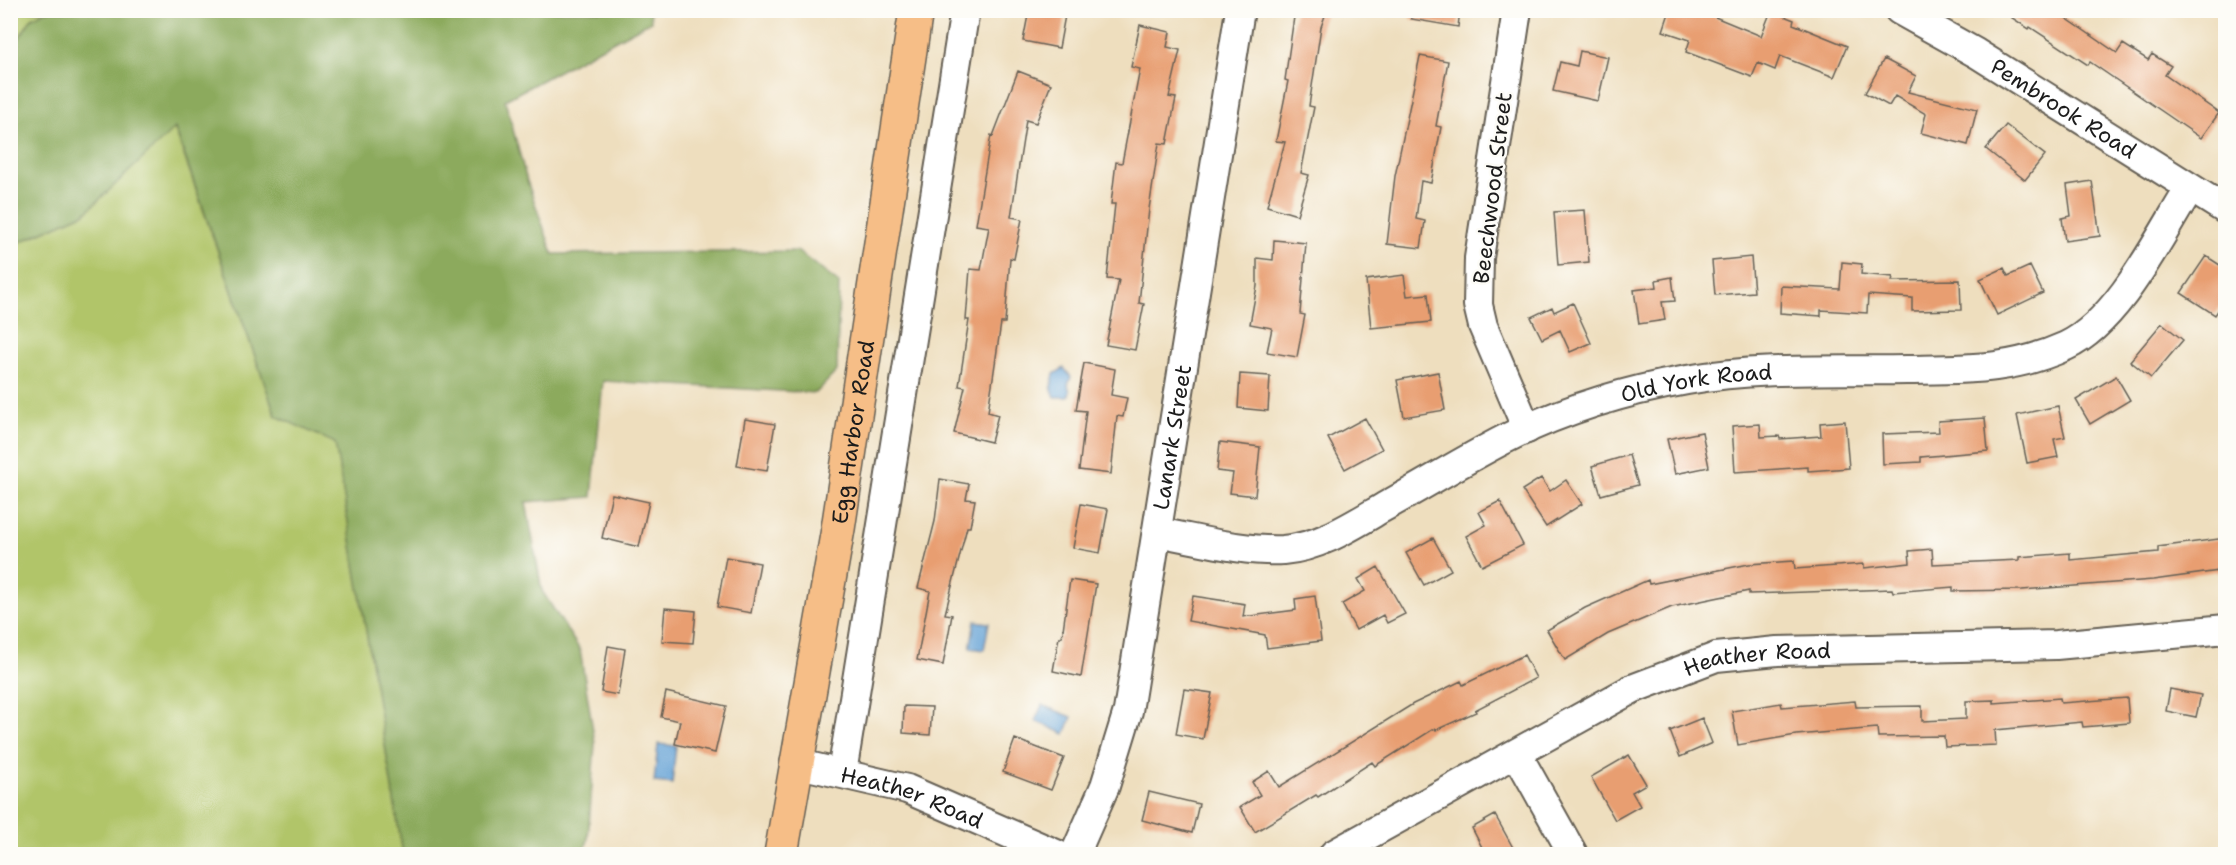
<svg xmlns="http://www.w3.org/2000/svg" width="2236" height="865" font-family="'Shantell Sans',sans-serif">
<style>
.green{fill:#b1c569;stroke:#667042;stroke-width:1.5}
.forest{fill:#8caa5d;stroke:#54633c;stroke-width:1.5}
.water{fill:#64a1d5;stroke:#405e78;stroke-width:1.5}
.building{fill:#e89e71}
.lines{fill:none;stroke-linecap:round;stroke-linejoin:round}
.minor-casing{stroke:#666055;stroke-width:32}
.major-casing{stroke:#666055;stroke-width:36}
.minor{stroke:#fff;stroke-width:28}
.major{stroke:#f6be87;stroke-width:33}
.labels{text-anchor:middle;stroke-width:5;stroke-linejoin:round;paint-order:stroke}
.street-label{font-size:22px;fill:#1c1c1c;stroke:#fdfcf7}
</style>
<rect width="100%" height="100%" fill="#fdfcf7"/>
<filter id="ink" filterUnits="userSpaceOnUse"><feTurbulence type="fractalNoise" baseFrequency=".0167" numOctaves="2"/><feDisplacementMap in="SourceGraphic" scale="12" xChannelSelector="R" yChannelSelector="G"/><feConvolveMatrix kernelMatrix="1 2 1 2 8 2 1 2 1" color-interpolation-filters="sRGB"/></filter>
<filter id="wash" filterUnits="userSpaceOnUse"><feTurbulence type="fractalNoise" baseFrequency=".008" numOctaves="4" result="noise"/><feDisplacementMap in="SourceGraphic" scale="24" xChannelSelector="R" yChannelSelector="G"/><feGaussianBlur stdDeviation="1.35" result="paint"/><feColorMatrix in="noise" values="0 0 0 0 0 0 0 0 0 0 0 0 0 0 0 0 0 1.4 0 .05"/><feComposite in="paint" operator="in"/></filter>
<g filter="url(#wash)">
<rect width="100%" height="100%" fill="#eedebe"/>
<path class="green" d="M 11,11 L 46,11 L 32,18 L 11,50 Z
M 174,127 L 276,416 L 335,442 L 403,854 L 11,854 L 10,246 L 85,213 Z"/>
<path class="forest" d="M 46,11 L 650,11 L 651,21 L 505,100 L 527,181 L 553,254 L 797,251 L 839,283 L 837,371 L 816,393 L 603,381 L 592,497 L 526,502 L 542,591 L 580,650 L 595,743 L 588,839 L 584,854 L 403,854 L 335,443 L 276,416 L 175,128 L 85,213 L 11,246 L 11,50 L 32,18 Z"/>
<path class="water" d="M 1064,368 L 1071,377 L 1068,385 L 1070,392 L 1068,397 L 1055,397 L 1051,387 L 1054,374 Z
M 975,621 L 989,623 L 984,650 L 970,648 Z
M 1042,705 L 1072,717 L 1065,734 L 1035,721 Z
M 658,744 L 676,746 L 672,784 L 654,782 Z"/>
<g id="blocks">
<path class="building" d="M 1029,10 L 1066,10 L 1059,48 L 1023,41 Z
M 1295,10 L 1327,10 L 1321,27 L 1309,106 L 1314,107 L 1301,173 L 1309,175 L 1297,215 L 1267,206 L 1285,142 L 1276,141 L 1288,81 L 1285,80 Z
M 1412,10 L 1460,10 L 1458,27 L 1411,19 Z
M 1670,10 L 1717,10 L 1715,17 L 1761,36 L 1771,11 L 1794,20 L 1793,24 L 1847,46 L 1834,77 L 1780,56 L 1775,70 L 1758,63 L 1752,77 L 1686,52 L 1690,40 L 1663,31 Z
M 2000,10 L 2054,10 L 2117,53 L 2123,44 L 2148,60 L 2152,54 L 2171,66 L 2165,75 L 2219,113 L 2201,138 L 2090,62 L 2088,65 L 2030,27 L 2029,29 Z
M 1140,25 L 1170,32 L 1167,47 L 1180,50 L 1169,97 L 1176,98 L 1167,144 L 1159,143 L 1149,209 L 1139,303 L 1144,304 L 1135,350 L 1106,345 L 1119,280 L 1107,279 L 1115,204 L 1111,204 L 1116,162 L 1122,163 L 1140,69 L 1131,67 Z
M 1580,51 L 1608,57 L 1598,101 L 1553,91 L 1560,62 L 1577,66 Z
M 1420,56 L 1448,61 L 1436,126 L 1441,127 L 1431,183 L 1421,181 L 1416,219 L 1425,221 L 1421,248 L 1387,244 L 1395,176 Z
M 1884,59 L 1916,76 L 1908,92 L 1977,109 L 1968,145 L 1921,133 L 1926,114 L 1895,96 L 1889,106 L 1865,93 Z
M 1018,71 L 1051,84 L 1036,123 L 1026,120 L 1011,217 L 1022,219 L 1014,259 L 1010,258 L 1005,323 L 1001,323 L 988,412 L 998,415 L 991,442 L 954,433 L 965,387 L 959,386 L 969,320 L 966,320 L 970,269 L 981,270 L 989,227 L 976,225 L 991,135 L 993,136 Z
M 2006,125 L 2045,155 L 2025,180 L 1986,149 Z
M 2092,181 L 2100,236 L 2065,241 L 2062,218 L 2071,216 L 2067,185 Z
M 1585,210 L 1589,262 L 1558,265 L 1554,212 Z
M 1274,240 L 1306,243 L 1300,314 L 1305,315 L 1297,357 L 1267,352 L 1272,328 L 1250,324 L 1257,286 L 1257,258 L 1273,260 Z
M 2206,256 L 2226,269 L 2226,299 L 2215,315 L 2181,293 Z
M 1751,257 L 1754,292 L 1715,295 L 1712,261 Z
M 1842,262 L 1862,264 L 1861,274 L 1893,277 L 1892,281 L 1960,280 L 1961,310 L 1912,311 L 1912,298 L 1868,295 L 1867,313 L 1821,310 L 1821,316 L 1780,313 L 1781,286 L 1840,289 Z
M 2030,266 L 2043,293 L 1997,315 L 1980,279 L 2004,268 L 2008,276 Z
M 1404,275 L 1407,296 L 1428,294 L 1431,322 L 1371,328 L 1366,280 Z
M 1672,277 L 1675,301 L 1662,302 L 1665,320 L 1639,324 L 1634,290 L 1657,287 L 1656,280 Z
M 1573,303 L 1591,343 L 1570,352 L 1560,330 L 1542,339 L 1531,317 L 1552,307 L 1554,312 Z
M 2162,323 L 2183,340 L 2151,378 L 2130,361 Z
M 1084,363 L 1115,369 L 1111,395 L 1127,398 L 1123,417 L 1117,416 L 1111,474 L 1079,470 L 1086,411 L 1076,410 Z
M 1438,372 L 1445,410 L 1404,417 L 1397,380 Z
M 1240,374 L 1270,376 L 1268,411 L 1238,408 Z
M 2116,376 L 2130,400 L 2090,424 L 2076,400 Z
M 2058,406 L 2065,437 L 2054,439 L 2058,457 L 2027,463 L 2017,415 Z
M 1365,418 L 1382,449 L 1345,469 L 1328,438 Z
M 1985,418 L 1988,451 L 1921,457 L 1921,462 L 1883,464 L 1882,434 L 1939,432 L 1938,421 Z
M 745,419 L 775,424 L 767,471 L 737,466 Z
M 1845,421 L 1849,468 L 1808,471 L 1808,467 L 1735,472 L 1732,426 L 1760,424 L 1761,437 L 1779,436 L 1780,439 L 1821,436 L 1820,423 Z
M 1702,432 L 1709,467 L 1675,474 L 1667,439 Z
M 1220,442 L 1260,447 L 1255,496 L 1230,493 L 1233,473 L 1217,471 Z
M 1629,455 L 1638,485 L 1601,495 L 1592,466 Z
M 1541,478 L 1550,491 L 1566,480 L 1582,504 L 1546,527 L 1522,490 Z
M 940,479 L 969,484 L 966,499 L 975,500 L 970,527 L 967,527 L 945,614 L 952,615 L 943,665 L 917,660 L 930,591 L 918,588 L 935,521 Z
M 612,494 L 649,502 L 639,547 L 602,538 Z
M 1500,501 L 1523,545 L 1482,566 L 1466,536 L 1486,525 L 1479,512 Z
M 1081,504 L 1108,509 L 1100,553 L 1073,548 Z
M 1433,538 L 1451,570 L 1424,585 L 1406,553 Z
M 2226,538 L 2226,570 L 2153,580 L 2022,590 L 1953,591 L 1953,587 L 1893,592 L 1892,589 L 1749,594 L 1749,591 L 1672,607 L 1608,634 L 1565,660 L 1547,630 L 1585,608 L 1648,580 L 1649,584 L 1749,564 L 1794,561 L 1795,569 L 1864,564 L 1864,568 L 1910,563 L 1909,551 L 1932,549 L 1933,564 L 2019,560 L 2019,557 L 2070,553 L 2070,560 L 2158,552 L 2158,547 Z
M 726,557 L 760,563 L 751,613 L 717,607 Z
M 1378,567 L 1405,614 L 1387,623 L 1383,615 L 1356,630 L 1342,604 L 1365,591 L 1358,579 Z
M 1070,580 L 1096,584 L 1081,677 L 1053,671 L 1059,637 L 1062,637 Z
M 1193,596 L 1245,604 L 1243,617 L 1296,610 L 1295,599 L 1315,596 L 1321,641 L 1267,648 L 1265,635 L 1188,621 Z
M 665,608 L 696,611 L 693,643 L 662,641 Z
M 608,646 L 625,649 L 618,695 L 601,692 Z
M 1524,655 L 1536,678 L 1475,710 L 1476,712 L 1436,730 L 1435,728 L 1375,766 L 1372,762 L 1318,797 L 1316,795 L 1255,832 L 1240,807 L 1260,795 L 1252,782 L 1269,771 L 1279,787 L 1413,704 L 1461,681 L 1463,685 Z
M 1184,689 L 1212,693 L 1203,739 L 1176,734 Z
M 2170,689 L 2201,695 L 2196,717 L 2166,711 Z
M 666,692 L 726,706 L 715,753 L 675,744 L 680,721 L 661,717 Z
M 2060,698 L 2061,703 L 2127,698 L 2129,723 L 2083,727 L 2082,722 L 1995,730 L 1996,745 L 1945,747 L 1944,736 L 1878,737 L 1877,728 L 1796,735 L 1738,745 L 1732,711 L 1781,703 L 1782,707 L 1855,701 L 1856,707 L 1922,706 L 1922,721 L 1966,719 L 1966,701 L 1994,700 L 1994,703 Z
M 904,706 L 932,707 L 930,735 L 903,733 Z
M 1702,718 L 1712,743 L 1680,757 L 1670,731 Z
M 1015,739 L 1064,758 L 1051,790 L 1003,772 Z
M 1629,755 L 1646,784 L 1632,792 L 1640,806 L 1615,820 L 1591,777 Z
M 1149,792 L 1199,804 L 1192,833 L 1142,820 Z
M 1495,815 L 1517,855 L 1486,855 L 1472,828 Z"/>
</g>
</g>
<g filter="url(#ink)">
<use href="#blocks" fill-opacity="0" stroke="#666055" stroke-width="1.5"/>
<g class="lines">
<defs>
<g id="minor">
<path d="M 1517,10 L 1479,258 L 1478,305 L 1483,326 L 1527,429"/>
<path id="s1" d="M 1899,10 L 1976,53 L 2226,210"/>
<path id="s2" d="M 1157,532 C 1197,539 1242,552 1283,550 C 1320,547 1353,525 1384,507 C 1424,485 1464,460 1505,439 C 1562,410 1625,391 1687,380 C 1759,367 1834,371 1907,370 C 1966,369 2011,371 2066,346 C 2119,321 2159,237 2190,188"/>
<path d="M 1517,754 L 1573,854"/>
<path id="s3" d="M 795,763 L 907,789 L 1056,854"/>
<path d="M 842,773 L 965,10"/>
<path id="s4" d="M 1075,854 L 1105,786 L 1128,711 L 1240,10"/>
<path id="s5" d="M 1334,854 L 1632,689 L 1716,657 L 1777,651 L 2056,645 L 2226,629"/>
</g>
<g id="major">
<path id="s6" d="M 781,854 L 838,529 L 916,10"/>
</g>
</defs>
<use href="#minor" class="minor-casing"/>
<use href="#major" class="major-casing"/>
<use href="#minor" class="minor"/>
<use href="#major" class="major"/>
</g>
</g>
<g class="labels">
<g class="street-label">
<text dy="8" stroke="none"><textPath href="#s1" startOffset="192">Pembrook Road</textPath></text>
<text transform="translate(1492 188) rotate(-83)" y="8">Beechwood Street</text>
<text dy="8" stroke="none"><textPath href="#s2" startOffset="578">Old York Road</textPath></text>
<text dy="8" stroke="none"><textPath href="#s6" startOffset="428">Egg Harbor Road</textPath></text>
<text dy="8" stroke="none"><textPath href="#s4" startOffset="430">Lanark Street</textPath></text>
<text dy="8" stroke="none"><textPath href="#s5" startOffset="471">Heather Road</textPath></text>
<text dy="8" stroke="none"><textPath href="#s3" startOffset="122">Heather Road</textPath></text>
</g>
</g>
<rect width="2236" height="865" fill="none" stroke="#fdfcf7" stroke-width="36"/>
</svg>
